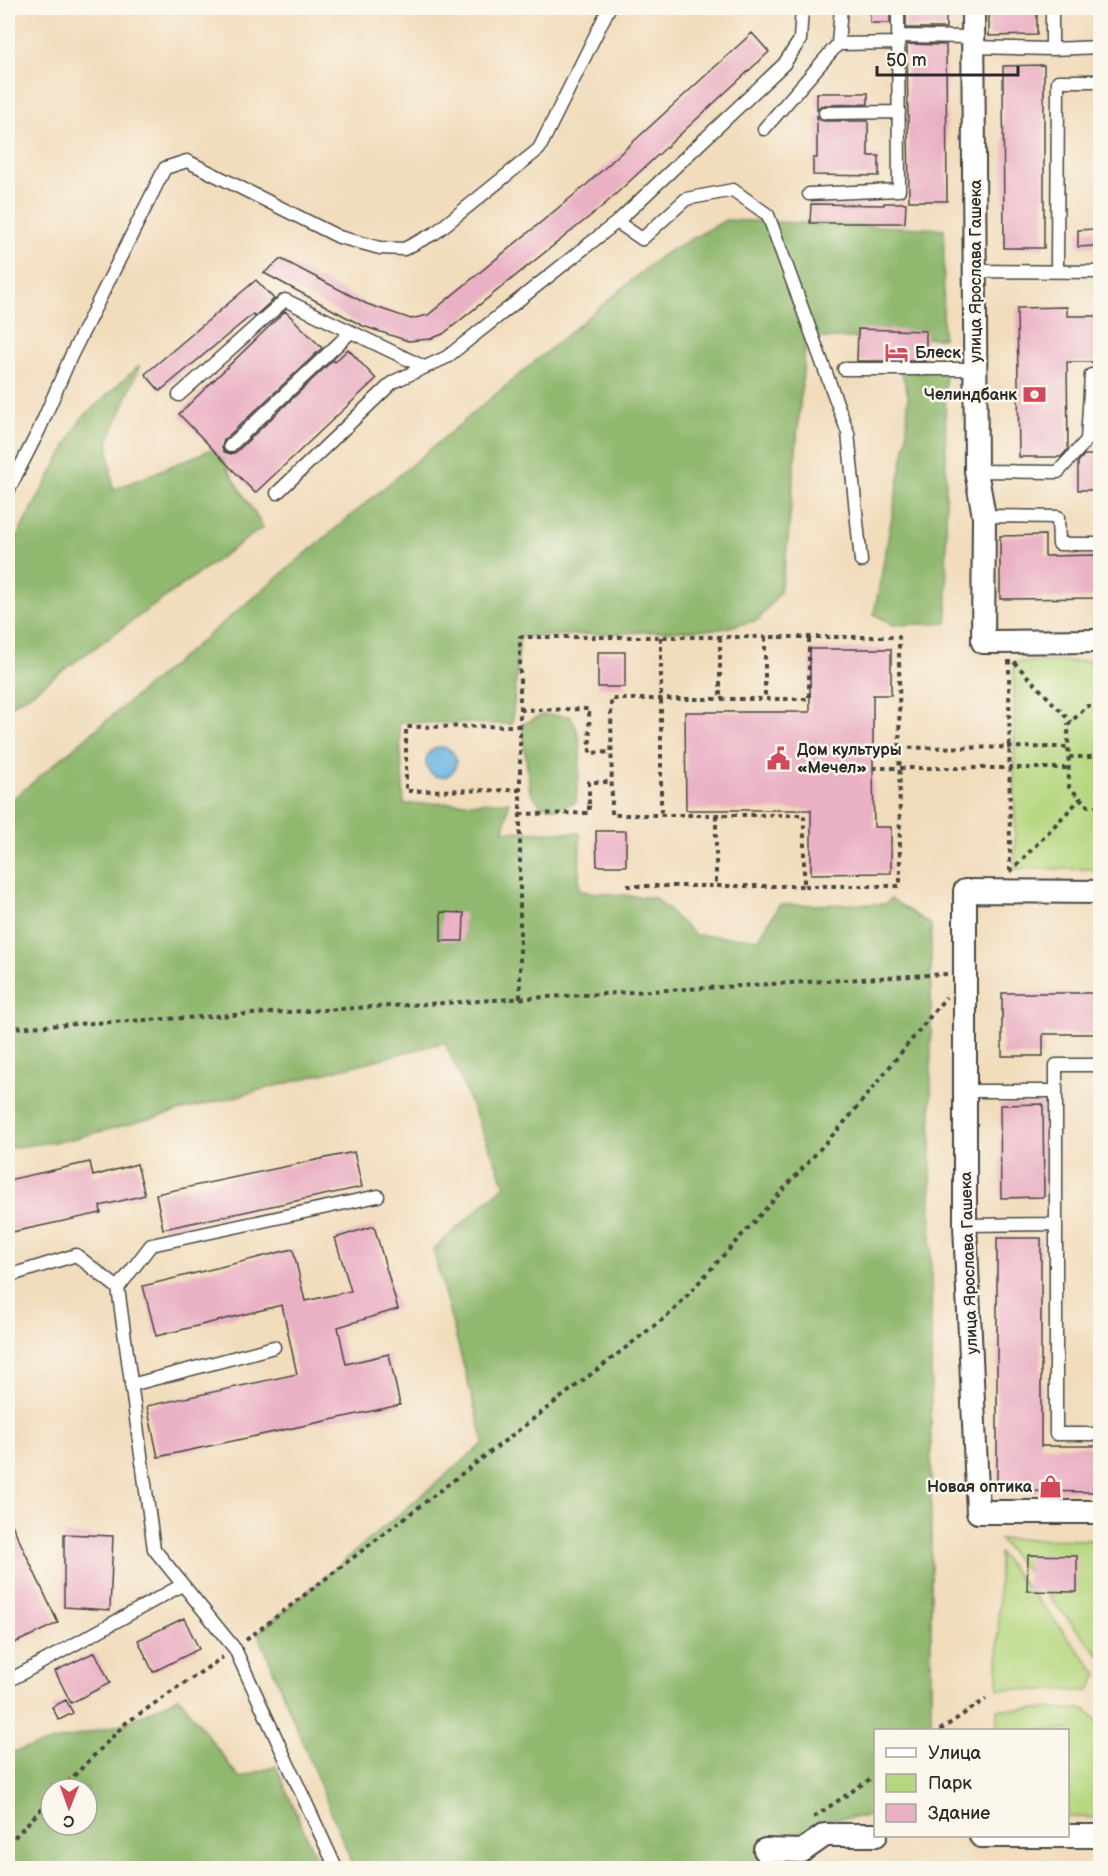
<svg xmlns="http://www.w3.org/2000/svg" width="1108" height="1876" font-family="'Balsamiq Sans',sans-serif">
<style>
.green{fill:#b6d77f;stroke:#708155;stroke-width:1.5}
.forest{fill:#90b86e;stroke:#5e724c;stroke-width:1.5;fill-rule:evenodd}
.water{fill:#66b3e0;stroke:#486f86;stroke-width:1.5}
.building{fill:#eab0c4}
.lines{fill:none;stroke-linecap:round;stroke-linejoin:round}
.service-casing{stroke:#494641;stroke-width:15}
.minor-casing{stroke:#494641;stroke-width:26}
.path{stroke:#494641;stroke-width:4;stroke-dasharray:4.5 4.5;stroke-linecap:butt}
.service{stroke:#fff;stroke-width:12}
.minor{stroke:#fff;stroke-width:22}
.labels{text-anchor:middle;stroke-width:5;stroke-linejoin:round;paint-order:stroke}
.street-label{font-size:16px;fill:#2b2b2b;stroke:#fbf7ec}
.poi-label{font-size:16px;font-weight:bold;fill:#2b2b2b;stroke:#fbf7ec;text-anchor:start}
</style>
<rect width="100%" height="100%" fill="#fbf7ec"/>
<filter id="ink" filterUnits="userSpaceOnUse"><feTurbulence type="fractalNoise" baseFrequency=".0167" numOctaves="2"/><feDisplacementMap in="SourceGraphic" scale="12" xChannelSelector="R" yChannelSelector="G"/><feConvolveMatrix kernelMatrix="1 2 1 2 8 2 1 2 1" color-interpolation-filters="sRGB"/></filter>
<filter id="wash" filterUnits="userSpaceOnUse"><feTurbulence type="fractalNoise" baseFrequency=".008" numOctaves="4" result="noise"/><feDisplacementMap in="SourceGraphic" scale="24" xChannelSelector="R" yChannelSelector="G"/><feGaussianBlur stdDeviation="1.35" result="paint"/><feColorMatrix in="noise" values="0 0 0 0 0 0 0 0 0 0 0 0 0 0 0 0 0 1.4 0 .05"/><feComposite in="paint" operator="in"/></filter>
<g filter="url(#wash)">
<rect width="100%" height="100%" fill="#f1dcbc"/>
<path class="green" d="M 1100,661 L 1100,869 L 1015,869 L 1014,662 Z
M 999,1539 L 1100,1540 L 1100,1656 Z
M 999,1553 L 1098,1674 L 1089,1691 L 998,1689 Z
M 997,1709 L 1085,1709 L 1100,1725 L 1100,1818 L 1068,1817 L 1068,1730 L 997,1730 Z"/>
<path class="forest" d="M 726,220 L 944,229 L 943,338 L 806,338 L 787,549 L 780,592 L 758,620 L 721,629 L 520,637 L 512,724 L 399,722 L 404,804 L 509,802 L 504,831 L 580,833 L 579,891 L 655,898 L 695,935 L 759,939 L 779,905 L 885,904 L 891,899 L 931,925 L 931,1730 L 876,1730 L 875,1816 L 828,1819 L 758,1868 L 354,1868 L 258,1633 L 484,1443 L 433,1250 L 505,1185 L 445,1042 L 68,1140 L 8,1148 L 8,803 L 662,255 Z
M 945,355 L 947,623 L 894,625 L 874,614 L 907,436 L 908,394 L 900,367 Z
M 140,365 L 108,442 L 113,490 L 215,448 L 263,527 L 30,694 L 8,707 L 8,553 L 81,419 Z
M 542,715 L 570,716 C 587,740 578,774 576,802 L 556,809 L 540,804 L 530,791 L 522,725 Z
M 179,1697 L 239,1778 L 276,1766 L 320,1868 L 8,1868 L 8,1753 L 126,1723 ZM 51,1789 L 87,1789 L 87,1825 L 51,1825 Z"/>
<path class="water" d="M426 762a15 15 0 1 1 30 0a15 15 0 1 1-30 0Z"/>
<g id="blocks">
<path class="building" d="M 870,8 L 890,8 L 890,23 L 870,23 Z
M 906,8 L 946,8 L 946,28 L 906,28 Z
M 989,8 L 1037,8 L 1037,35 L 989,36 Z
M 752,33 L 769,52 L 604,205 L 443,334 L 430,339 L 408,341 L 363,326 L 264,273 L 281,259 L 367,304 L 411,319 L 428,315 L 586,185 Z
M 907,44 L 946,45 L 947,201 L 909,201 Z
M 1044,65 L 1044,248 L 1004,248 L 1003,66 Z
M 817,93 L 868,93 L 868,104 L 825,105 L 820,106 L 817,110 Z
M 817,116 L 820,120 L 825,121 L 868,121 L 868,156 L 879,156 L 879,176 L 813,175 L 813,158 L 817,158 Z
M 884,203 L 906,203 L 905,223 L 810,223 L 811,204 L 884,205 Z
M 1095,229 L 1095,246 L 1078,247 L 1078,230 Z
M 256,280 L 274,299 L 255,316 L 253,314 L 160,391 L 145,374 Z
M 1067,307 L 1067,316 L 1101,316 L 1101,362 L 1067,362 L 1068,449 L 1061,457 L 1019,457 L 1017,308 Z
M 285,311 L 322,348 L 224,440 L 222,447 L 224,452 L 231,454 L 236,452 L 333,360 L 335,362 L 348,349 L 376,379 L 255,493 L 179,414 Z
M 858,329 L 926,331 L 926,361 L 857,361 Z
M 1084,455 L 1101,455 L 1101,490 L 1078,490 L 1078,462 Z
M 1045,535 L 1045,556 L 1101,555 L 1101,598 L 1000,599 L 1000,536 Z
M 810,649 L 891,649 L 891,695 L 873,695 L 873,768 L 874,827 L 891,827 L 891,873 L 811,874 L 811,810 L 686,810 L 685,712 L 810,712 Z
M 598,652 L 625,652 L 625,687 L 598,687 Z
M 596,831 L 626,831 L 626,866 L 597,866 Z
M 441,912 L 464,913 L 463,941 L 441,941 Z
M 1002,993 L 1101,993 L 1101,1034 L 1043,1034 L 1043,1056 L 1002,1056 Z
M 1043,1104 L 1044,1197 L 1001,1198 L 1000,1105 Z
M 354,1152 L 362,1187 L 163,1229 L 156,1194 Z
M 90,1162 L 93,1176 L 137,1164 L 145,1195 L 100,1206 L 101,1213 L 8,1233 L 8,1180 Z
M 374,1226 L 398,1309 L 338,1327 L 346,1364 L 389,1354 L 400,1405 L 158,1457 L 147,1406 L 297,1374 L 282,1305 L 156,1336 L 143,1286 L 293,1249 L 305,1301 L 351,1291 L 335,1238 Z
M 997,1238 L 1041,1238 L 1041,1446 L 1101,1446 L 1101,1492 L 997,1491 Z
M 8,1516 L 58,1623 L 8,1646 Z
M 64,1534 L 113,1536 L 110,1610 L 64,1607 Z
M 1028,1555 L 1077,1556 L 1077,1592 L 1027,1591 Z
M 184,1618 L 199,1649 L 153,1672 L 138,1640 Z
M 95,1652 L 110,1683 L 71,1703 L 55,1671 Z
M 66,1700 L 73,1713 L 59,1720 L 52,1707 Z"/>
</g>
</g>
<g filter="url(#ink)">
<use href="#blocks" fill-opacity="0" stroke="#494641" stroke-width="1.5"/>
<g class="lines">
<defs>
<path id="service" d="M 1052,8 L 1052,49
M 898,36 L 973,37
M 838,44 L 898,43
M 973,47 L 1052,49 L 1100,47
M 825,113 L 899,112
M 764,129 L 838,44 L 841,8
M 809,194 L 899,190 L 898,8
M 617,222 L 642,239 L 686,199 L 733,190 L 768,215 L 848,433 L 861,561
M 975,271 L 1100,272
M 1057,271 L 1058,81 L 1100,81
M 844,369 L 976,369
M 179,395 L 285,300 L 424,367
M 230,446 L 351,332
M 976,471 L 1058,472 L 1087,440 L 1091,375
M 8,491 L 39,430 L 71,356 L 165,168 L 187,161 L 339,237 L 380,248 L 404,249 L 435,233 L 539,149 L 609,8
M 277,493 L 393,382 L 447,357 L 617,222 L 784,64 L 800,40 L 802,8
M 984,516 L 1058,517 L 1059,544 L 1100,544
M 1100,1065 L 1056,1065 L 1056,1434 L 1100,1434
M 964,1091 L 1056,1091
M 965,1225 L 1056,1224
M 8,1276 L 76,1255 L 118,1288 L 154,1549 L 235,1649 L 336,1868
M 118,1288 L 151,1245 L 378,1196
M 131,1385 L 274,1347
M 8,1681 L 182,1585
M 764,1868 L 765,1850"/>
<path id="minor" d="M 973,8 L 976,471 L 984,516 L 983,642 L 1100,641
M 1100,892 L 965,891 L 965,1225 L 978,1512 L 1100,1512
M 981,1836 L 1100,1836
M 765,1850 L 802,1851 L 825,1835 L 876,1835"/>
</defs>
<use href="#service" class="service-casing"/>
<use href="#minor" class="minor-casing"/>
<path class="path" d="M 661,637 L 661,815
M 720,637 L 720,699
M 765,637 L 765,699
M 1009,660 L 1010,871
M 1014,662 L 1071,722
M 1100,706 L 1087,706 L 1068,725 L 1069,787 L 1088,806 L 1100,806
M 520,710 L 589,709 L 590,753 L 611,752
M 520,726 L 406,727 L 406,791 L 520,790
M 873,748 L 1069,747
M 1100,749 L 1098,757 L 1100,769
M 1069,757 L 1098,757
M 873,768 L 1069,768
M 589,804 L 589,782 L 611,782
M 520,814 L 589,813 L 589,803
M 716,815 L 716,886
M 1010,872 L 1080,799
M 627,886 L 804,886 L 804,815 L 612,815 L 611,699 L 809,699 L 809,637
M 520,998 L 520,637 L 899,637 L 900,886 L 804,886
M 8,1028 L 947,974
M 246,1640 L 672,1312 L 850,1116 L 946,997
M 940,1730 L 986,1699
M 61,1789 L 126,1723 L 223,1657
M 814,1817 L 876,1775
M 8,1844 L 51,1799
M 739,1868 L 751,1860"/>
<use href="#service" class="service"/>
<use href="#minor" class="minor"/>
</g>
</g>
<defs>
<symbol id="hotel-bare" viewBox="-9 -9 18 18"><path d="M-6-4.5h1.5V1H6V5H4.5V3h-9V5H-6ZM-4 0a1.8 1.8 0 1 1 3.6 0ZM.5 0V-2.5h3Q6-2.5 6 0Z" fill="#d1495b" stroke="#fbf7ec" stroke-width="2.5" paint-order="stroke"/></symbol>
<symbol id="bank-bare" viewBox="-9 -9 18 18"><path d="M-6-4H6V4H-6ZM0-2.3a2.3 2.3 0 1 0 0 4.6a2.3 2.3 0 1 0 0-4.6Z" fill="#d1495b" stroke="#fbf7ec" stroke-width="2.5" paint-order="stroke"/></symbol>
<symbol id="civic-bare" viewBox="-9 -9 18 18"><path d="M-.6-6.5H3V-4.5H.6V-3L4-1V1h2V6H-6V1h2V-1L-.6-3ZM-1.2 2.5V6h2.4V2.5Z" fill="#d1495b" stroke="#fbf7ec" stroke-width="2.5" paint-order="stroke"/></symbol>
<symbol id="shop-bare" viewBox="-9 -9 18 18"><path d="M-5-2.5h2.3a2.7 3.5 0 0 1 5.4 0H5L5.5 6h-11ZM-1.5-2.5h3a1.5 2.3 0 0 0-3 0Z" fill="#d1495b" stroke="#fbf7ec" stroke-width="2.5" paint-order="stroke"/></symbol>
</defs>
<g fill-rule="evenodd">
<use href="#hotel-bare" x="880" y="336" width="33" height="33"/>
<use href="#bank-bare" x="1018" y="378" width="33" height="33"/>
<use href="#civic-bare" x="762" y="742" width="33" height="33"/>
<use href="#shop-bare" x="1034" y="1470" width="33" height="33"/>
</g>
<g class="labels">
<g class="street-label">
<text transform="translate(975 271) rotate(-90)" y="6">улица Ярослава Гашека</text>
<text transform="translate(968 1263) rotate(-92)" y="6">улица Ярослава Гашека</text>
</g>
<g class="poi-label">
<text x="915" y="358">Блеск</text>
<text x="1017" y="400" text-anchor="end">Челиндбанк</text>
<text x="797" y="755">Дом культуры<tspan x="797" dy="18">«Мечел»</tspan></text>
<text x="1032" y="1492" text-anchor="end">Новая оптика</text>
</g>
</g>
<rect width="1108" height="1876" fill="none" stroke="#fbf7ec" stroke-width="30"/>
<rect x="874" y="1729" width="195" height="108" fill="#fbf7ec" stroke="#a8a59f" stroke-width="1.5"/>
<rect x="886" y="1748" width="30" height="9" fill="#ffffff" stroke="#a8a59f" stroke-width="1.5"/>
<text x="928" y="1759" font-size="18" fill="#2b2b2b">Улица</text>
<rect x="886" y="1774" width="30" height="18" fill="#b6d77f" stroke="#a8a59f" stroke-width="1.5"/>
<text x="928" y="1789" font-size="18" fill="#2b2b2b">Парк</text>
<rect x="886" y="1804" width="30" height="18" fill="#eab0c4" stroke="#a8a59f" stroke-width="1.5"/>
<text x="928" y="1819" font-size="18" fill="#2b2b2b">Здание</text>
<g transform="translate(69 1807) rotate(181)"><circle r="28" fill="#fbf7ec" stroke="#a8a59f" stroke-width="1.5"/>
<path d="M0-4.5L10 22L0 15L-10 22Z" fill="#d1495b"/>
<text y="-9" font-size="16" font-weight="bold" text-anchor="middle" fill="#2b2b2b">С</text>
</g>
<path d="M877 66v9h141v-9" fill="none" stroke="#2b2b2b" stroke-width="3"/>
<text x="886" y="66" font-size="18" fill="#2b2b2b" stroke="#fbf7ec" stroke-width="4.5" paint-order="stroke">50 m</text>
</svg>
